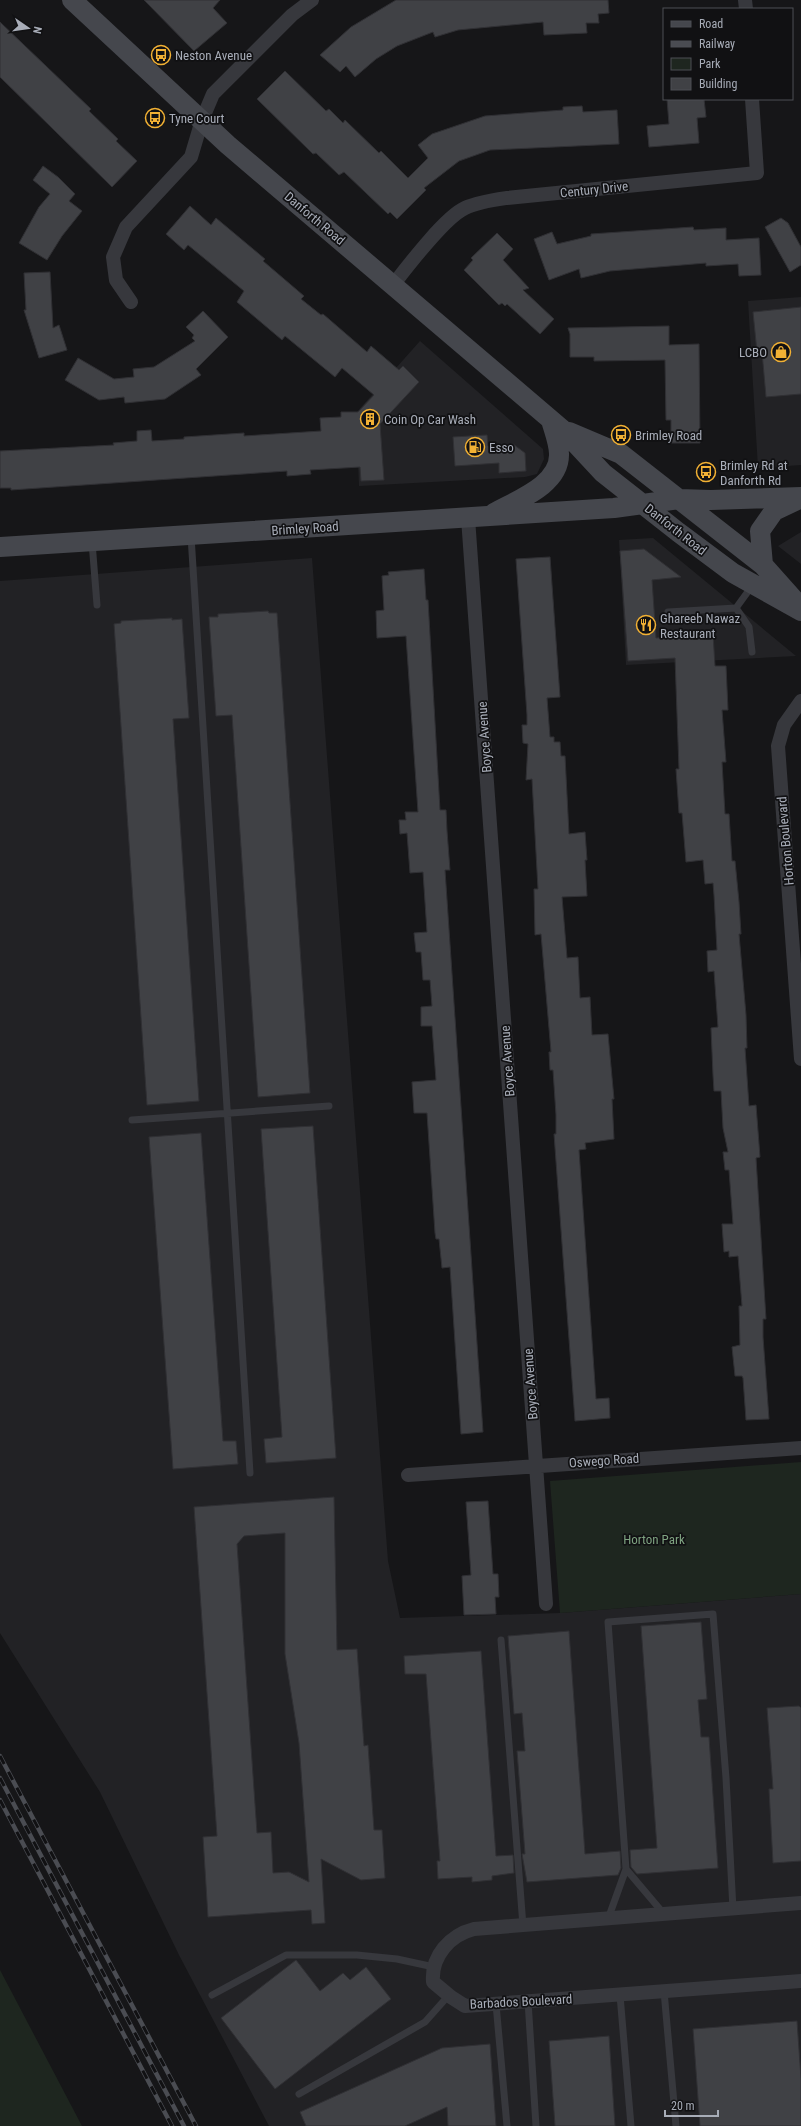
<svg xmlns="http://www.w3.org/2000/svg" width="801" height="2126" font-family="'Roboto Condensed',sans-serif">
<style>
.built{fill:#222225}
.green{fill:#1e261f}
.building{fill:#404145;stroke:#303034;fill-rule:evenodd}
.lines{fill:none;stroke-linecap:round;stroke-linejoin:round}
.service{stroke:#37383d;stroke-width:7}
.minor{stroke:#37383d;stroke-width:14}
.secondary{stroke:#45474d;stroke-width:20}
.rail-casing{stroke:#4a4c52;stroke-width:4.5}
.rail{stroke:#111113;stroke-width:3;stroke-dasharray:9;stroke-linecap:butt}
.labels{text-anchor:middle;stroke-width:3.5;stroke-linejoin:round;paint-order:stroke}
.poi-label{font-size:13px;fill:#a8adb8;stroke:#111113;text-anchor:start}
.street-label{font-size:13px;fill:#a8adb8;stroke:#111113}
.park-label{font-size:13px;fill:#7fa381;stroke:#111113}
</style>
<rect width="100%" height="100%" fill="#161618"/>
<path class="built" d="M 801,297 L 801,465 L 758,468 L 748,301 Z
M 420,341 L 543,449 L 544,459 L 537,474 L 525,477 L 359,486 L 356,413 Z
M 801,532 L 801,564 L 778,546 Z
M 653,538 L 796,656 L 626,665 L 619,540 Z
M 312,558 L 388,1561 L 400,1618 L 560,1613 L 801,1594 L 801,2126 L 269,2126 L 179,1955 L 100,1792 L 0,1633 L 0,581 Z"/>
<path class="green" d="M 801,1462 L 801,1594 L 560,1613 L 550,1481 Z
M 0,1970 L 82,2126 L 0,2126 Z"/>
<path class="building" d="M 144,0 L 220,0 L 213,8 L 227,23 L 194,51 Z
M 396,0 L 608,0 L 609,13 L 598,14 L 599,23 L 586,23 L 587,33 L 544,35 L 543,22 L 458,30 L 435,37 L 433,32 L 397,46 L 376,59 L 355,77 L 346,66 L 340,72 L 320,55 L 351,27 Z
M 0,22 L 91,109 L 89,111 L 118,139 L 116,141 L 137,161 L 112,187 L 0,77 Z
M 285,71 L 326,111 L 329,109 L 343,123 L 345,120 L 379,153 L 381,151 L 408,178 L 428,158 L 418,145 L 432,134 L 485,116 L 563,110 L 563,107 L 582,106 L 583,112 L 617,110 L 619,144 L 490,150 L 459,161 L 424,188 L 426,190 L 397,219 L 390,212 L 388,214 L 344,172 L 339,175 L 316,153 L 313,154 L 257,99 Z
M 667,99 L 704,99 L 706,117 L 697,118 L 699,143 L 649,147 L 647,126 L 669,124 Z
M 43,166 L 58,177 L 75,194 L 69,201 L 82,211 L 62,236 L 47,260 L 19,243 L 39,207 L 50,194 L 33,180 Z
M 190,206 L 211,225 L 216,218 L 265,259 L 263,261 L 304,296 L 301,299 L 321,315 L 323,314 L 367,352 L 371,346 L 399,370 L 403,366 L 419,382 L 380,424 L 384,480 L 361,481 L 360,467 L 310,470 L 311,474 L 287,476 L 287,471 L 11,490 L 11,488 L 0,488 L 0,451 L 114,445 L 113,443 L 137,441 L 137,431 L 151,430 L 152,441 L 184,439 L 184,437 L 244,433 L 244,436 L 321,431 L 320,418 L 341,417 L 341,412 L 358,412 L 374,395 L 342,368 L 335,377 L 285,336 L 282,340 L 237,302 L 244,291 L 188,245 L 184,250 L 166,234 Z
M 781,218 L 788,223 L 801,247 L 801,265 L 790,272 L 765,227 Z
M 693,227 L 694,230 L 726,228 L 726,240 L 759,238 L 761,275 L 739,276 L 738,264 L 706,266 L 706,263 L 610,271 L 581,278 L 579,269 L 549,280 L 534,239 L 552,232 L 557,244 L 591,236 L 591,234 Z
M 497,233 L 513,249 L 503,260 L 529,288 L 523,290 L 554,319 L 540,334 L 507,304 L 505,306 L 502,303 L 499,305 L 464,270 L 473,260 L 471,258 Z
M 50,272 L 53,328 L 59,325 L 67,350 L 39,358 L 24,310 L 26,310 L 24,273 Z
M 801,307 L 801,394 L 766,397 L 762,352 L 757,352 L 753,312 Z
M 203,311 L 228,337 L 196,369 L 201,375 L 165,399 L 125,403 L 124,397 L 99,400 L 65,380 L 78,358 L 114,379 L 134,377 L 133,369 L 154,367 L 195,341 L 192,338 L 194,335 L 186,327 Z
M 669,326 L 669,345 L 699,344 L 700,443 L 671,443 L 671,420 L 666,420 L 665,360 L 594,361 L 594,357 L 570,357 L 570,334 L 568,328 Z
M 487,435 L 488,446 L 513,444 L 525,453 L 526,471 L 499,473 L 499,463 L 455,466 L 453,437 Z
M 644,549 L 681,577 L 652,580 L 656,638 L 713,634 L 715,666 L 726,666 L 728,710 L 722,710 L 726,762 L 722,762 L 725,814 L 729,814 L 732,861 L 735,861 L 739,902 L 741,934 L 739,934 L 746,1015 L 747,1048 L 745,1048 L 749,1106 L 756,1105 L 760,1157 L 756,1158 L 766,1319 L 763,1319 L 763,1337 L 769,1419 L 746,1420 L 743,1378 L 742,1376 L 735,1376 L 732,1347 L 740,1345 L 739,1306 L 742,1306 L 738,1256 L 729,1257 L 729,1251 L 724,1252 L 722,1224 L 733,1224 L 729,1170 L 725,1170 L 723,1152 L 728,1152 L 723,1128 L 721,1091 L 714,1091 L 713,1075 L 711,1028 L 718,1027 L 714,971 L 708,972 L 707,951 L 717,950 L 714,895 L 713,883 L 705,884 L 703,860 L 686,862 L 682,813 L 679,813 L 676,769 L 679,769 L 675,658 L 628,661 L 620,551 Z
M 550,557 L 560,697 L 547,698 L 550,737 L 554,737 L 554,742 L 560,742 L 561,756 L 565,756 L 569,834 L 585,832 L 587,860 L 585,860 L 587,896 L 562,897 L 567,958 L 578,957 L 580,998 L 590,997 L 592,1035 L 608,1034 L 614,1099 L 612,1099 L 614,1139 L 585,1143 L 586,1149 L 579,1150 L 596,1399 L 609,1398 L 610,1418 L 575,1421 L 554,1134 L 556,1134 L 556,1115 L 553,1070 L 550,1070 L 549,1052 L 551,1052 L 541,934 L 535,935 L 534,889 L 538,889 L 532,779 L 526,780 L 528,744 L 523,743 L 522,725 L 527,725 L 527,715 L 516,559 Z
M 424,569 L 426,600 L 428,600 L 440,810 L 446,810 L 447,831 L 450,870 L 445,870 L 483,1432 L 461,1434 L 450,1267 L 442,1268 L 439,1239 L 436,1239 L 435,1233 L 427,1113 L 414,1113 L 412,1082 L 436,1080 L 432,1026 L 421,1026 L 421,1007 L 432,1006 L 430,980 L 423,980 L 421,952 L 416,952 L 414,933 L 427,932 L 423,872 L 410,873 L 407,833 L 400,834 L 399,820 L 406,820 L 405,812 L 418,812 L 406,636 L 377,638 L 376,611 L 384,610 L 382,576 L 389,575 L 388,572 Z
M 268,611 L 269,613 L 277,613 L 310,1093 L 258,1097 L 232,715 L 216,716 L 209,617 L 218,617 L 218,614 Z
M 172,618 L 172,620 L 182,619 L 189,718 L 173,719 L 199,1101 L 147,1105 L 114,624 L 121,623 L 121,621 Z
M 313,1126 L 336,1458 L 266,1463 L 264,1439 L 282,1437 L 261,1129 Z
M 201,1133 L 223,1441 L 236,1441 L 238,1464 L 173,1469 L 149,1137 Z
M 334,1497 L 337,1650 L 357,1649 L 364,1746 L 368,1745 L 374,1830 L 382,1830 L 385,1878 L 361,1880 L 321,1859 L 325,1923 L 312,1924 L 311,1910 L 208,1917 L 203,1837 L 217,1836 L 194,1507 ZM 285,1533 L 285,1654 L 299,1743 L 309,1882 L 289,1872 L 273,1873 L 271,1832 L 257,1833 L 237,1544 L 244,1536 Z
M 488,1501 L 493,1574 L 498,1574 L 499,1597 L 495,1597 L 496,1614 L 464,1615 L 462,1576 L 471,1575 L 466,1502 Z
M 701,1622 L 707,1699 L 698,1700 L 701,1737 L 709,1737 L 718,1868 L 637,1874 L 631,1867 L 630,1850 L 657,1848 L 641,1626 Z
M 569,1631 L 585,1854 L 620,1851 L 621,1868 L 618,1875 L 527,1882 L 522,1854 L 525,1854 L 517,1751 L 525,1751 L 522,1713 L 514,1714 L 508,1636 Z
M 481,1651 L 496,1856 L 513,1855 L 514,1873 L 492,1876 L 492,1880 L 472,1882 L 472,1877 L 438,1879 L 437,1861 L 440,1861 L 426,1674 L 405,1674 L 404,1656 Z
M 799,1706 L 801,1708 L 801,1861 L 773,1863 L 769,1789 L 773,1789 L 767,1708 Z
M 296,1960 L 320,1991 L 343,1973 L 350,1980 L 366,1967 L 391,1999 L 275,2089 L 221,2018 Z
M 797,2021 L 801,2078 L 801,2126 L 700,2126 L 693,2029 Z
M 609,2036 L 615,2126 L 555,2126 L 549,2041 Z
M 490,2044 L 496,2126 L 448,2126 L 447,2107 L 405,2126 L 306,2126 L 300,2112 L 442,2048 Z"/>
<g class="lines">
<path class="service" d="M 191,536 L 250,1473
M 92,542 L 97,605
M 736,608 L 749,627 L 752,652
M 668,612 L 736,608 L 752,586
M 132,1120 L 329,1106
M 501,1640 L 523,1926
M 626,1869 L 608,1622 L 713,1614 L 726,1778 L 733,1909
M 608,1919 L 626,1869 L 664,1914
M 664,1991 L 676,2126
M 212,1995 L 286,1955 L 357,1955 L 397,1959 L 434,1967
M 620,1995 L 631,2126
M 528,2001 L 536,2126
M 496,2004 L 507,2126
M 299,2094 L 425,2022 L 449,1995"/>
<path class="minor" d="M 745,0 L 746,9
M 393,285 C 407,267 445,217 465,208 C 478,202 493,200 507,198 L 757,173 L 752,99
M 131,302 L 116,280 L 113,257 L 126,227 L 191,157 L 202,120 L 213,94 L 292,15 L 312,0
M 468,518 L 546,1604
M 801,701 L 784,725 L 778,746 L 801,1059
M 408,1475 L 801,1448
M 801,1903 L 474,1929 C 450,1935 431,1956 433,1982 L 451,1997 L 465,2006 L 801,1981"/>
<path class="secondary" d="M 72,0 L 228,145 L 563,430 L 603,473 L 678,532 L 733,573 L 801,611
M 569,432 L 621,454 L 763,565 L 796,602
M 494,513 C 517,500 560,485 559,454 C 559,443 554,431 551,420
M 0,547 L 614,508 L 679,499 L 711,500 L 801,497
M 763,565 L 760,531 L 774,511 L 797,500"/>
<defs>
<path id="rail" d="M 0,1756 L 196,2126
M 0,1778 L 184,2126
M 0,1800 L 172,2126"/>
</defs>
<use href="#rail" class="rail-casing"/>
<use href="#rail" class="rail"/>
</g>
<defs>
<symbol id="bus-ring" viewBox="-11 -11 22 22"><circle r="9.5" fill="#111113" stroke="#f2b134" stroke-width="1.5"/><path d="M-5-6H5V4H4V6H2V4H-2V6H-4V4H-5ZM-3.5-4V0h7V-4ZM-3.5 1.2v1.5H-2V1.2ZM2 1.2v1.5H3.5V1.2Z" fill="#f2b134"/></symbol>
<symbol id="shop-ring" viewBox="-11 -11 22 22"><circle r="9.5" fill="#111113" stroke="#f2b134" stroke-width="1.5"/><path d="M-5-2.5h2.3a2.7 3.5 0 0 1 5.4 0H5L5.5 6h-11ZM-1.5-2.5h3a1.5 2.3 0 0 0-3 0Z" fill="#f2b134"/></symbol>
<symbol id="building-ring" viewBox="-11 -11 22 22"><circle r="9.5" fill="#111113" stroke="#f2b134" stroke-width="1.5"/><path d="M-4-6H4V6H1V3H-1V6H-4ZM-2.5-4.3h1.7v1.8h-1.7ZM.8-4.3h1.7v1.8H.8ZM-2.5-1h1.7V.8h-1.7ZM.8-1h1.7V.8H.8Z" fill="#f2b134"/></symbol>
<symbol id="fuel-ring" viewBox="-11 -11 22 22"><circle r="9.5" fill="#111113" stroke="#f2b134" stroke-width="1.5"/><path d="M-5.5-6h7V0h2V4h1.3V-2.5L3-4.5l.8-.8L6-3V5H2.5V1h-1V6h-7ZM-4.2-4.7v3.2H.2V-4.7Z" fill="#f2b134"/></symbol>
<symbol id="restaurant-ring" viewBox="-11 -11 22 22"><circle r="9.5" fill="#111113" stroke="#f2b134" stroke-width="1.5"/><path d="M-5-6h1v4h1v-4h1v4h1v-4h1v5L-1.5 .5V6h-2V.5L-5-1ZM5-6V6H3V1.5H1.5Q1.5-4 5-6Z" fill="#f2b134"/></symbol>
</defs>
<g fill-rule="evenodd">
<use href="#bus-ring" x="150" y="44" width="22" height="22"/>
<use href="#bus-ring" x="144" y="107" width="22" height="22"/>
<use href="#shop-ring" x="770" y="341" width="22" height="22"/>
<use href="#building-ring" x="359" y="408" width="22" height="22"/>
<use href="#bus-ring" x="610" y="424" width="22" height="22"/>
<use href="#fuel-ring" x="464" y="436" width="22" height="22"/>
<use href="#bus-ring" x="695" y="461" width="22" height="22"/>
<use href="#restaurant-ring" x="635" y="614" width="22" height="22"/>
</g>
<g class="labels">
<g class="poi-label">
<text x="175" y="60">Neston Avenue</text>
<text x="169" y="123">Tyne Court</text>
<text x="767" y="357" text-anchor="end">LCBO</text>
<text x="384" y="424">Coin Op Car Wash</text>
<text x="635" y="440">Brimley Road</text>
<text x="489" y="452">Esso</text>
<text x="720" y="470">Brimley Rd at<tspan x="720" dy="15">Danforth Rd</tspan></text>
<text x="660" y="623">Ghareeb Nawaz<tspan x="660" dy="15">Restaurant</tspan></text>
</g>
<g class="street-label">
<text transform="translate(594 189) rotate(-6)" y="5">Century Drive</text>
<text transform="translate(315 218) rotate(40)" y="5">Danforth Road</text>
<text transform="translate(305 528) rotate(-4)" y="5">Brimley Road</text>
<text transform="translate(676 529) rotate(38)" y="5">Danforth Road</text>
<text transform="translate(484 737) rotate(-94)" y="5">Boyce Avenue</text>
<text transform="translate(785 841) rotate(-95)" y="5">Horton Boulevard</text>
<text transform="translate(507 1061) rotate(-94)" y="5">Boyce Avenue</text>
<text transform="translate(530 1384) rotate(-94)" y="5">Boyce Avenue</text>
<text transform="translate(604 1460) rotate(-4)" y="5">Oswego Road</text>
<text transform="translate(521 2001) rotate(-3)" y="5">Barbados Boulevard</text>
</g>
<g class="park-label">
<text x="654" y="1544">Horton Park</text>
</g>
</g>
<rect x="663" y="8" width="130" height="92" fill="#111113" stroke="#4d4f55"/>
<rect x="671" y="21" width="20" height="6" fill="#45474d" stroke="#4d4f55"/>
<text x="699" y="28" font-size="12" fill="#a8adb8">Road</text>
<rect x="671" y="41" width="20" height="6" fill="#4a4c52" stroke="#4d4f55"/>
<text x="699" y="48" font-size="12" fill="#a8adb8">Railway</text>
<rect x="671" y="58" width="20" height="12" fill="#1e261f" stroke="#4d4f55"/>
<text x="699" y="68" font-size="12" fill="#a8adb8">Park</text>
<rect x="671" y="78" width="20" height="12" fill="#404145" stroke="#4d4f55"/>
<text x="699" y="88" font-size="12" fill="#a8adb8">Building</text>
<g transform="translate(28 28) rotate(103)" stroke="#111113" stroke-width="3" paint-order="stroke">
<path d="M0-3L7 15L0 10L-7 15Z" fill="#a8adb8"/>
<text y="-6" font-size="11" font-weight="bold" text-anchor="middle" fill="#a8adb8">N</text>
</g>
<path d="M665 2110v6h53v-6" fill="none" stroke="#a8adb8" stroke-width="2"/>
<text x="671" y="2110" font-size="12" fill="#a8adb8" stroke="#111113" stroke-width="3" paint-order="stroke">20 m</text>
</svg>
